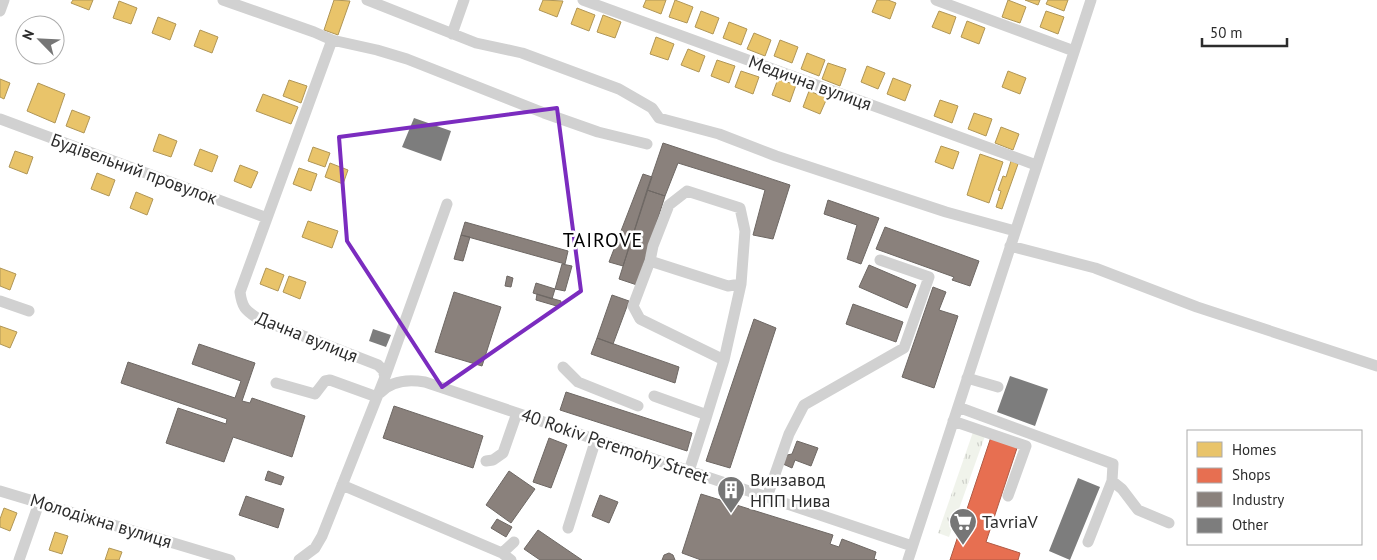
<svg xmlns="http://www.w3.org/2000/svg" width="1377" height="560" font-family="'PT Sans',sans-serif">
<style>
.grass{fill:url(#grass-tufts)}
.homes{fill:#e9c46a;stroke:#b09657}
.shops{fill:#e76f51;stroke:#af5b46}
.industry{fill:#8a817c;stroke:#6e6864}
.building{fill:#7d7d7d}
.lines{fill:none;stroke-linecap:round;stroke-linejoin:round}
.minor{stroke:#d1d1d1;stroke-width:11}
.marked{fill:none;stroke:#7b2cbf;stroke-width:4;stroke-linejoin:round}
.labels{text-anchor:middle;stroke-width:5;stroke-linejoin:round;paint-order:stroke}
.street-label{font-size:18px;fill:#2c2c2c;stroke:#fff}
.poi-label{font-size:18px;fill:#2c2c2c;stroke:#fff;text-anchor:start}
.quarter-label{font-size:20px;letter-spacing:1px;fill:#000;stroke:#fff}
</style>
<defs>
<pattern id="grass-tufts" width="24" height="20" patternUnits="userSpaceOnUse" patternTransform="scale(1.25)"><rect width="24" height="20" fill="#f0f3eb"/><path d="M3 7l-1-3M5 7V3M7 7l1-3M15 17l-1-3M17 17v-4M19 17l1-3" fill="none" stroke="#ced0ca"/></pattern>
</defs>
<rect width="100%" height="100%" fill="#fff"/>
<path class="grass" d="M 973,432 L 985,436 L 949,537 L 938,533 Z"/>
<path class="homes" d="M 73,0 L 93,0 L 89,10 L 71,3 Z
M 334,0 L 350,1 L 338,35 L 324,30 Z
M 543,0 L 563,1 L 557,17 L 539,10 Z
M 646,0 L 666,0 L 661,14 L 643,7 Z
M 675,0 L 693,7 L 687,23 L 669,17 Z
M 877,0 L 888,0 L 896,3 L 890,19 L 872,12 Z
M 1008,0 L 1026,7 L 1020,23 L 1002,17 Z
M 1025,0 L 1040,0 L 1038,5 Z
M 1048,0 L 1068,0 L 1064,11 L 1046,4 Z
M 119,1 L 137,8 L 131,24 L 113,18 Z
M 577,8 L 595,15 L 589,31 L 571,24 Z
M 701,11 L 719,18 L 713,34 L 695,27 Z
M 939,11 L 956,17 L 950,34 L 932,27 Z
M 1046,11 L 1064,17 L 1058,34 L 1040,27 Z
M 603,15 L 621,22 L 615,38 L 597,32 Z
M 158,17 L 176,24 L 170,40 L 152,33 Z
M 967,21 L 985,28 L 979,44 L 961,37 Z
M 729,22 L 747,29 L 741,45 L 723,38 Z
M 200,30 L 218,37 L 212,53 L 194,46 Z
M 754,33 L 771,40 L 765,56 L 747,49 Z
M 656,37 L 674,44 L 668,60 L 650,54 Z
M 780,40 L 798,47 L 792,63 L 774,56 Z
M 688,49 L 705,56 L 699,72 L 681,65 Z
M 807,53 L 825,60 L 819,76 L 801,69 Z
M 717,60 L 735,66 L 729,83 L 711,76 Z
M 828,63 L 846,69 L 840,86 L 822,79 Z
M 867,66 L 885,73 L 878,89 L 861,82 Z
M 741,71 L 759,77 L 753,94 L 735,87 Z
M 1008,71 L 1026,78 L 1020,94 L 1002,87 Z
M 893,78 L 911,85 L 905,101 L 887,94 Z
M 0,79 L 10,83 L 4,99 L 0,97 Z
M 778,79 L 796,85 L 790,102 L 772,95 Z
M 289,80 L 307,86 L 301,103 L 283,96 Z
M 38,83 L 65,94 L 55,123 L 27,111 Z
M 809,91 L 827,98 L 820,114 L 803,107 Z
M 263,94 L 298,107 L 291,124 L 256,111 Z
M 940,100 L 958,106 L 952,123 L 934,116 Z
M 72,110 L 90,117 L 84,133 L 66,126 Z
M 974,113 L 992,119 L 986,136 L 968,129 Z
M 1001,127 L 1019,134 L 1013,150 L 995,143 Z
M 159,134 L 177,141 L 171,157 L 153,151 Z
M 941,146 L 959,152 L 953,169 L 935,162 Z
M 313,147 L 330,153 L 325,167 L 308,161 Z
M 200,149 L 218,156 L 212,172 L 194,165 Z
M 15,151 L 33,157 L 27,174 L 9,167 Z
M 980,154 L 1003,162 L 989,203 L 967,195 Z
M 1011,161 L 1018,164 L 1002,209 L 996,207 L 1001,191 L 998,190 L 1003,176 L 1006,177 Z
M 330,163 L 348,170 L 343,184 L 325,177 Z
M 240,165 L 258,172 L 251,188 L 234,181 Z
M 299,168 L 317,174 L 311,191 L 293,184 Z
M 97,173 L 115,180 L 109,196 L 91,189 Z
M 136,192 L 153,199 L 147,215 L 130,208 Z
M 308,221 L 338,231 L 332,248 L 302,237 Z
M 0,268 L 16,274 L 10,290 L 0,286 Z
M 266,268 L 284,275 L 278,291 L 260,284 Z
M 289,276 L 306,282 L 300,299 L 283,292 Z
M 0,326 L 17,332 L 10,348 L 0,344 Z
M 4,508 L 17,513 L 10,531 L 0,527 L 0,519 Z
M 55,532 L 68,536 L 62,554 L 49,550 Z
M 109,548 L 122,552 L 119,560 L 105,560 Z"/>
<path class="shops" d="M 991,437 L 1018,445 L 986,542 L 1020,553 L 1018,560 L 950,560 Z"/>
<path class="industry" d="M 663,143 L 790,185 L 773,239 L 753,235 L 765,190 L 678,163 L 665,196 L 647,190 Z
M 643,174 L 652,177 L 623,266 L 609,262 Z
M 647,190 L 665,196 L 637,285 L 619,279 Z
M 828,200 L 879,218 L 861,264 L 847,259 L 857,225 L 824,214 Z
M 465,222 L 568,251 L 565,264 L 461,235 Z
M 885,227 L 979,261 L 970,286 L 952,280 L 954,277 L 876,249 Z
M 461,235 L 470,237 L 463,261 L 454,259 Z
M 562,264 L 572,266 L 565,291 L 555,289 Z
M 869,265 L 916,285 L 907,308 L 859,287 Z
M 507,276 L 513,278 L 511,287 L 505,286 Z
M 536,283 L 555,289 L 552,299 L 533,293 Z
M 933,287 L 946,292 L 939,310 L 958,316 L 934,388 L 902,377 Z
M 454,292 L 501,307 L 482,366 L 435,352 Z
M 537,294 L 561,301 L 560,307 L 536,300 Z
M 612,295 L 629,301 L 613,344 L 597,338 Z
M 853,304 L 903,322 L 896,342 L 846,324 Z
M 754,319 L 776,328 L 730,468 L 706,461 Z
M 597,338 L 679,367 L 675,383 L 591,354 Z
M 199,344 L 255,363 L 242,401 L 250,403 L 252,398 L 305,416 L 292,457 L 233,437 L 224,462 L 166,443 L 178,408 L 226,424 L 227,419 L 121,383 L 128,362 L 235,398 L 241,381 L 192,364 Z
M 566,392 L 692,433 L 687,451 L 560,410 Z
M 394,406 L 483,436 L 473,468 L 383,438 Z
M 549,438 L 567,445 L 551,488 L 533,482 Z
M 797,441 L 818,448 L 811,466 L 795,460 L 792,468 L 783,464 L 787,455 L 792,454 Z
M 268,471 L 284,477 L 281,485 L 265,480 Z
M 509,471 L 535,489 L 511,523 L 486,505 Z
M 701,494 L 833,535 L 830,544 L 839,547 L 842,539 L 876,552 L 874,559 L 877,560 L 701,560 L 682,553 Z
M 600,495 L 618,502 L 609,523 L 592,516 Z
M 246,496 L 284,509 L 278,528 L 239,515 Z
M 497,519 L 512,527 L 506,537 L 491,528 Z
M 538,530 L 582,560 L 540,560 L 524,549 Z
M 669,553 L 673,555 L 675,560 L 662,560 L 664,555 Z"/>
<path class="building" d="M 414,118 L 451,131 L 441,161 L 402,147 Z
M 373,329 L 391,335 L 386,347 L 369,341 Z
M 1010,376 L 1048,389 L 1035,426 L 997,412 Z
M 1078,478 L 1100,487 L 1070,560 L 1049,551 Z"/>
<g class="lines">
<path class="minor" d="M 223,0 L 314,32 L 332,40 L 377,50 L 407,59 L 544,113 L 598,132 L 647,144
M 367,0 L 476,43 L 522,53 L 619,89 L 652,108 L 659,118 L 719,134 L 776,156 L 873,188 L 946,212 L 1015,231
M 583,0 L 1036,165
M 936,0 L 1074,51
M 0,11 L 4,0
M 452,34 L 464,0
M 0,119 L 267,218
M 1010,246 L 1095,268 L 1197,307 L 1377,366
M 650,261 L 728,286 L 741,284
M 0,301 L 29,311
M 563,367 L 578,382 L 638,406
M 385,377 L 447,204
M 967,378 L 998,387
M 276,383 L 315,394 L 325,381 L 330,380 L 377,397
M 380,393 C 392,380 408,379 425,382 L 912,546
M 654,396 L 707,415 L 689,471
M 958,407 L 1113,464 L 1112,481 L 1088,542
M 707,415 L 724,360 L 640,319 L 633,306 L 650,261 L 653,246 L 669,205 L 687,191 L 740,208 L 745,231 L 741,284 L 724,360
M 953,421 L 1026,446 L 1008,496
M 486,461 L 493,460 L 503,453 L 517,413
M 1112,481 L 1122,489 L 1138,510 L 1169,523
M 342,485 L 502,553 L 511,560
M 0,491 L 230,560
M 767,497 L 789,434 L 804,405 L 904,348 L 929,277 L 880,260
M 568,528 L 596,439
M 502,553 L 514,542
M 19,560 L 39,503
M 299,560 L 315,548 L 322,536 L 385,377 L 383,370 L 378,365 L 257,318 C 245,310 242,307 240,292 L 332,40
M 908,560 L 1091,0"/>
</g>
<path class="marked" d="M 557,108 L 581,291 L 442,387 L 347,241 L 339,137 Z"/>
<defs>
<symbol id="building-pin" viewBox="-11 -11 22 30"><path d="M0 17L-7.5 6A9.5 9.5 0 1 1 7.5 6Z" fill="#767676" stroke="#fff"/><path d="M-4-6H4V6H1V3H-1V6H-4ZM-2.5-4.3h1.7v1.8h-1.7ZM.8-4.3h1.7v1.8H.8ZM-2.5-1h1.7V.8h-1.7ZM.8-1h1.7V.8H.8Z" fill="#fff"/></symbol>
<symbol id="supermarket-pin" viewBox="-11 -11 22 30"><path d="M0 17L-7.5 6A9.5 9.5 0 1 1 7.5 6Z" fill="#767676" stroke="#fff"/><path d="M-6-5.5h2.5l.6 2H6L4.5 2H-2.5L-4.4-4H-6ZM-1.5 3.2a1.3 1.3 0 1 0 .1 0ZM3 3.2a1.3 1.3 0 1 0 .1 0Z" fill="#fff"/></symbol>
</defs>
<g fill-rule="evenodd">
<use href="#building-pin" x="715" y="474" width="32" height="43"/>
<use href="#supermarket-pin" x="947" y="506" width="32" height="43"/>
</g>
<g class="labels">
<g class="street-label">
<text transform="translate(810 83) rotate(20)" y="6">Медична вулиця</text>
<text transform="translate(134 169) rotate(20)" y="6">Будівельний провулок</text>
<text transform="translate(307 337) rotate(22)" y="6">Дачна вулиця</text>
<text transform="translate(615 446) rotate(19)" y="6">40 Rokiv Peremohy Street</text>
<text transform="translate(101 521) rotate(17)" y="6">Молодіжна вулиця</text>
</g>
<g class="poi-label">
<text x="750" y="486">Винзавод<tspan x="750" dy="21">НПП Нива</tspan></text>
<text x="982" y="528">TavriaV</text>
</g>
<g class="quarter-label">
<text x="603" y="247">TAIROVE</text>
</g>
</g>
<rect x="1187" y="430" width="175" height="115" fill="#ffffff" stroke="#ababab"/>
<rect x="1197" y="442" width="25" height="15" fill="#e9c46a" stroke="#ababab"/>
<text x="1232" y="455" font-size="15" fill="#2c2c2c">Homes</text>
<rect x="1197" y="468" width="25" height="15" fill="#e76f51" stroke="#ababab"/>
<text x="1232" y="480" font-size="15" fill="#2c2c2c">Shops</text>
<rect x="1197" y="492" width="25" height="15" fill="#8a817c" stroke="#ababab"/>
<text x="1232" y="505" font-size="15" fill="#2c2c2c">Industry</text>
<rect x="1197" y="518" width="25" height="15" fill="#7d7d7d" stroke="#ababab"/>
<text x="1232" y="530" font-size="15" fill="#2c2c2c">Other</text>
<g transform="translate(40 40) rotate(294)"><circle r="24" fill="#ffffff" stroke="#ababab"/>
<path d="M0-4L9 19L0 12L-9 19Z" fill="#767676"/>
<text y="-8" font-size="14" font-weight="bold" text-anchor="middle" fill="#2c2c2c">N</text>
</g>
<path d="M1202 38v8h85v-8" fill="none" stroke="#2c2c2c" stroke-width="2.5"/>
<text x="1210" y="38" font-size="15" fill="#2c2c2c" stroke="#ffffff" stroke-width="4" paint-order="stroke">50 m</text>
</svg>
